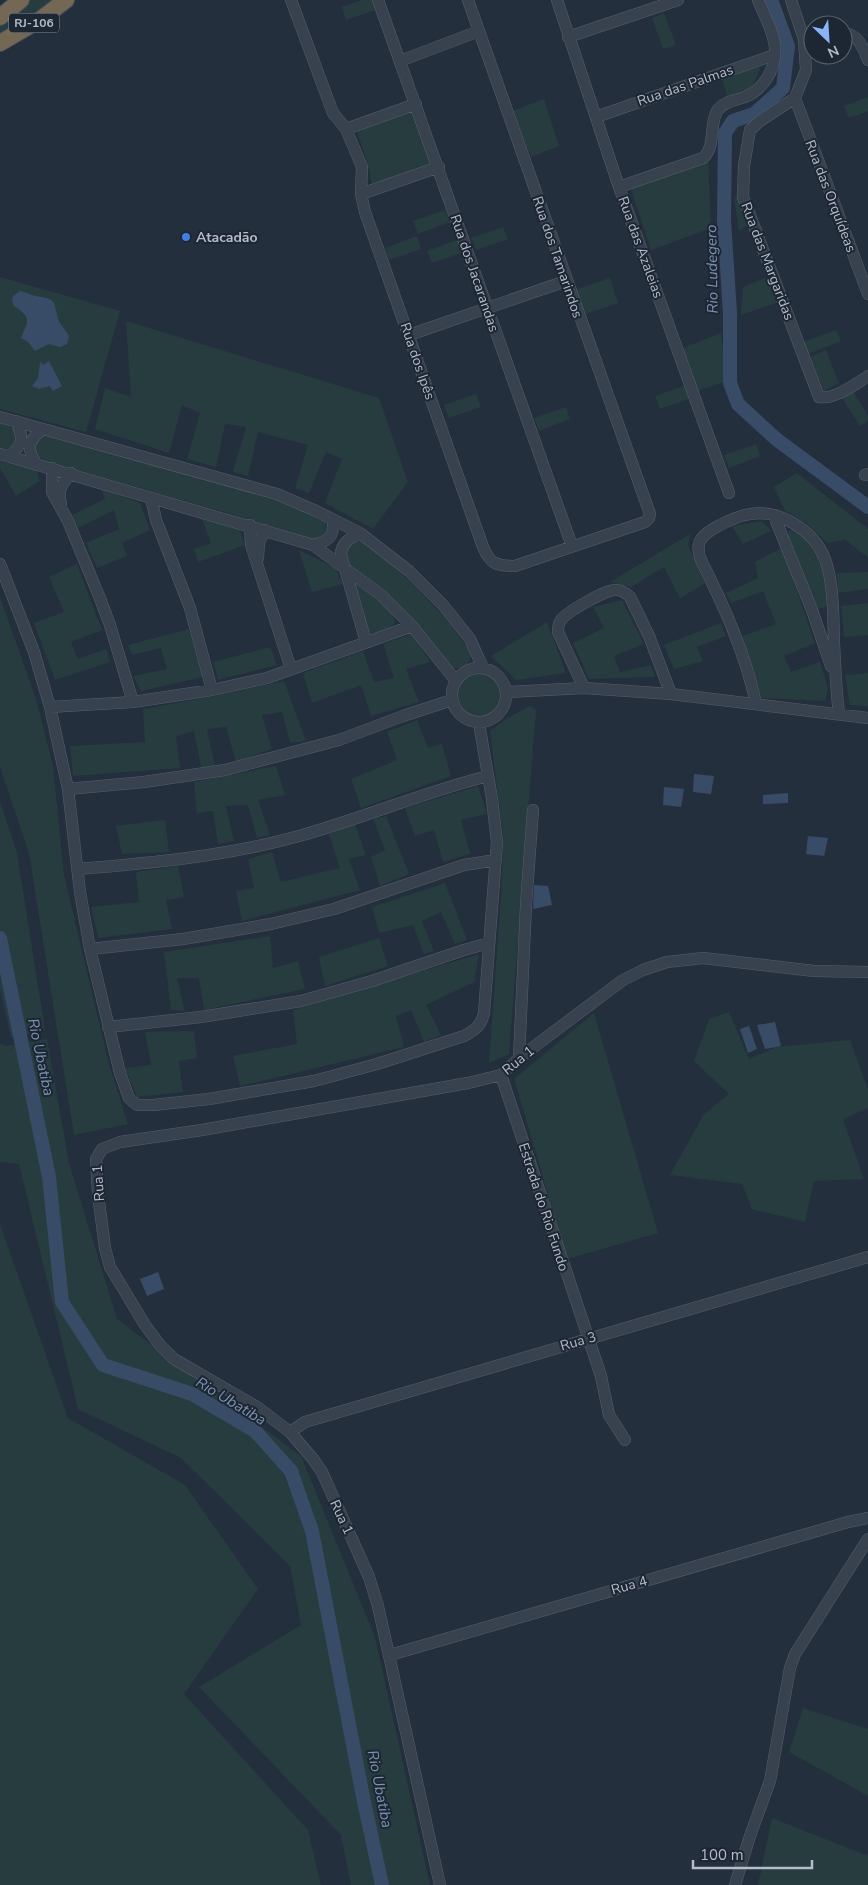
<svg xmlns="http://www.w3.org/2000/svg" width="868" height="1885" font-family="'Nunito Sans',sans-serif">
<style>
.green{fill:#263c3f}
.water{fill:#394c67}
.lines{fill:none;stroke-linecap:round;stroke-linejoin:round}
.river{stroke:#394c67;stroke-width:14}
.minor-casing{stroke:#565f6c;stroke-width:12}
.highway-casing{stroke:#434c59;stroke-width:18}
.minor{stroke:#38414e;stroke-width:11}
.highway{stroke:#746855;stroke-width:16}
.shop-dot{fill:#3f7fe0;stroke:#1d2633;stroke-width:2}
.labels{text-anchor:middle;stroke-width:4;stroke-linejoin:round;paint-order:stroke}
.shield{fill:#1d2633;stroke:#878f9c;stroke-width:1}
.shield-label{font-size:12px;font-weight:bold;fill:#b4bcc9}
.street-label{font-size:14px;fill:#b4bcc9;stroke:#1d2633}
.poi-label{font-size:14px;font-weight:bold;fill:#b4bcc9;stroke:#1d2633;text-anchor:start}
.water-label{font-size:15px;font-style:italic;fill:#7c92b1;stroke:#1d2633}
</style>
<rect width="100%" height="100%" fill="#242f3e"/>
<path class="green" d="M 28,0 L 57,0 L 0,34 L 0,22 Z
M 362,0 L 375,0 L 378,9 L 346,20 L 342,7 Z
M 664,13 L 676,45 L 663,49 L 652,18 Z
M 761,66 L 753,86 L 728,99 L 722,78 Z
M 868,97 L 868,111 L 849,118 L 844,106 Z
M 544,99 L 559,146 L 531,157 L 512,111 Z
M 417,110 L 432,165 L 372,188 L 370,172 L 357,131 Z
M 708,158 L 711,228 L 651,250 L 630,187 Z
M 738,193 L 750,224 L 739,231 L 734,198 Z
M 445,210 L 450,222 L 418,234 L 413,221 Z
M 503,227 L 508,239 L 476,250 L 471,238 Z
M 417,236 L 421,249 L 389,260 L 385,248 Z
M 459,239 L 464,252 L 432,263 L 427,251 Z
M 0,277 L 120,311 L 86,432 L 0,409 Z
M 767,277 L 776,303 L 741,315 L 743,287 Z
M 610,278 L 618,303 L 583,315 L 575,290 Z
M 126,321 L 379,398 L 408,482 L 373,529 L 325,503 L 342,459 L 326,452 L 309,493 L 295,488 L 308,445 L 258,432 L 248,476 L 233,472 L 246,427 L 225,424 L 216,467 L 187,459 L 200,413 L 182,405 L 169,453 L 95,429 L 105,388 L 131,397 Z
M 836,330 L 841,341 L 808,354 L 803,342 Z
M 721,333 L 727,381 L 697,391 L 683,348 Z
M 826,350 L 839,383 L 824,391 L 810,357 Z
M 687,385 L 692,398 L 660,409 L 655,396 Z
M 852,389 L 868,416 L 868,421 L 860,426 L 841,396 Z
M 476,394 L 481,407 L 449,418 L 444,405 Z
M 566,407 L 570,419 L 539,431 L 534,418 Z
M 0,422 C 12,426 15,428 16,441 L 8,449 L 0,448 Z
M 46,434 L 275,498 L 324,519 C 329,532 323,537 313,542 L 227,513 L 42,460 C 35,455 34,450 36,442 Z
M 756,444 L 760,456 L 729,468 L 724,455 Z
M 0,461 L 36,469 L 40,481 L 16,496 L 0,468 Z
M 797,473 L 868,529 L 868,557 L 845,540 L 827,543 L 805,522 L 785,511 L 774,487 Z
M 100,488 L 140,503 L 150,530 L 122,543 L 127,556 L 97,568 L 86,543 L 119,529 L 114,510 L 78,528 L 72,515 L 105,499 Z
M 202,519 L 239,529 L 245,545 L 198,562 L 194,549 L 211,543 Z
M 762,521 L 771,531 L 743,544 L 732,526 Z
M 794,529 C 822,550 824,572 828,605 L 823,608 L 818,608 L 786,538 L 789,531 Z
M 690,534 L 688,545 L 705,583 L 680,598 L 664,567 L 631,587 L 610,582 Z
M 357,540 L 364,542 C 407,576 440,608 471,653 C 471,665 463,670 452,668 L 348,564 L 345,558 L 350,543 Z
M 782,548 L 815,643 L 784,656 L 791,672 L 820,662 L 828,688 L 825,701 L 762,698 L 742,636 L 776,624 L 763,591 L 731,603 L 726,593 L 758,578 L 755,562 Z
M 299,550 L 335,568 L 343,584 L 312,592 Z
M 77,564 L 102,630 L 71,642 L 78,659 L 106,649 L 110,662 L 55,680 L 34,623 L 64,612 L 49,577 Z
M 868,572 L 868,589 L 838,593 L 837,573 Z
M 358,582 L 394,615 L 395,622 C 391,630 378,635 369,632 L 353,583 Z
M 0,597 L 37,702 L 53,766 L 64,875 L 109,1064 L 128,1124 L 74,1135 L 29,853 L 0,767 Z
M 622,600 L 644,644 L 614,656 L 620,672 L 651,665 L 655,677 L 589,679 L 573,643 L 604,628 L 593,607 Z
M 868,603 L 868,635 L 844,637 L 841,606 Z
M 547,622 L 566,673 L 516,680 L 491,656 Z
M 721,623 L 726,636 L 697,647 L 703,661 L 674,669 L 664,645 Z
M 189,629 L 203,677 L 141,691 L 133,676 L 167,669 L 161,648 L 132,655 L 128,645 Z
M 412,634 L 430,662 L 406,669 L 419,702 L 371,716 L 361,685 L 312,703 L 303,673 L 363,651 L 374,682 L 394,678 L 383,644 Z
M 270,647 L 277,665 L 218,680 L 213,662 Z
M455 695a24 24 0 1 1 48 0a24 24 0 1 1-48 0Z
M 868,673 L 868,706 L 850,705 L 845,675 Z
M 284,681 L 306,741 L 290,743 L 282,712 L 262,715 L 272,749 L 236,762 L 226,727 L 207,729 L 215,766 L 201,767 L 194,731 L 176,736 L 180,768 L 73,776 L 70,746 L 145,742 L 143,709 L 209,697 Z
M 530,706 L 536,710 L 509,1054 L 489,1063 L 502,880 L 503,835 L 490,731 L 509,717 Z
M 417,720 L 428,748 L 442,744 L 451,776 L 361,808 L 351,779 L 397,760 L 387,732 Z
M 276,766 L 285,795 L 258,800 L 270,835 L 257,838 L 248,805 L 226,806 L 234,841 L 218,844 L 213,811 L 197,813 L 194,782 Z
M 478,786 L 487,814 L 461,820 L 470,854 L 443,862 L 434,830 L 415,836 L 405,808 Z
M 0,802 L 17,853 L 45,1030 L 11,1038 L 0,988 Z
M 386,816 L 409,874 L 380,886 L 371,857 L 385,850 L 373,819 Z
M 165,820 L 169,852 L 122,854 L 116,826 Z
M 355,824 L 366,855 L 349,859 L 360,890 L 242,921 L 236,891 L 254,888 L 248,859 L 272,852 L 281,882 L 340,868 L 329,834 Z
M 178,866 L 184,897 L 166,900 L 172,929 L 98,938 L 91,907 L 139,902 L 136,872 Z
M 445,883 L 467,940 L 455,944 L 441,912 L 422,921 L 434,951 L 424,954 L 413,925 L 379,933 L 372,907 Z
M 270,936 L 273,968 L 298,961 L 305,989 L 204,1010 L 199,978 L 177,978 L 185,1011 L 171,1010 L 164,952 Z
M 379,938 L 388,966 L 325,986 L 319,957 Z
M 479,954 L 474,982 L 426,1005 L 441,1035 L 424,1042 L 411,1010 L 396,1016 L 404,1047 L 240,1086 L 233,1056 L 297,1044 L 293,1010 Z
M 729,1012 L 749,1059 L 777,1047 L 850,1040 L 868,1089 L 868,1108 L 843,1119 L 864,1179 L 814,1181 L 805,1222 L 752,1209 L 742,1184 L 670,1175 L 704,1114 L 729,1094 L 694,1061 L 709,1019 Z
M 594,1013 L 658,1233 L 567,1259 L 514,1079 Z
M 194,1031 L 197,1058 L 179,1061 L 183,1092 L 137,1097 L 125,1068 L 151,1065 L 145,1032 Z
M 47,1039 L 69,1163 L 117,1319 L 301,1456 L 375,1637 L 430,1885 L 351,1885 L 341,1835 L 199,1687 L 301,1625 L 290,1566 L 181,1458 L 78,1409 L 19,1164 L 0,1162 L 0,1044 L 6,1046 Z
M 0,1224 L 68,1418 L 185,1485 L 258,1589 L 184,1694 L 308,1830 L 321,1885 L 0,1885 Z
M 803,1708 L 868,1729 L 868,1796 L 789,1752 Z
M 772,1818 L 868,1856 L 868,1885 L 758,1885 Z"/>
<path class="water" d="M 20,291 C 26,292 30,295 36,296 C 56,300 53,298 58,318 C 59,324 66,330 69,336 L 67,344 L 60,347 L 49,344 L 35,351 L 28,342 L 21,338 L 27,323 C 27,320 27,317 25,315 C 19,307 9,308 13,296 Z
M 49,361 L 62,386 L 53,391 L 50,386 L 39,389 L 32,386 L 38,378 L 40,363 L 41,362 L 43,365 Z
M 694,774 L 714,776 L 711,794 L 693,792 Z
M 664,787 L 684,789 L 681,807 L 663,805 Z
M 788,793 L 788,803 L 763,804 L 763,795 Z
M 808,836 L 828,838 L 824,856 L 806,854 Z
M 534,885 L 548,886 L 552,905 L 533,909 Z
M 775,1022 L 781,1046 L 765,1049 L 757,1025 Z
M 749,1026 L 757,1049 L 748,1053 L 740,1029 Z
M 158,1272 L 164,1289 L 147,1296 L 140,1279 Z"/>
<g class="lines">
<path class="river" d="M 771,0 L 788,46 L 783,88 L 754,114 L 733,121 L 725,133 L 724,220 L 730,313 L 730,383 L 738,404 L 776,439 L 868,507
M 0,938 L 49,1177 L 62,1302 L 103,1365 L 192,1394 L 255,1431 L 291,1471 L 312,1531 L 363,1797 L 382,1885"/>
<defs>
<path id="minor" d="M 291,0 L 333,113 L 346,129 L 362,167 L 361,194 L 365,212 L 483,547 C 490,564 497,566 515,566 L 645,522 L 649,518 L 650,514 L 468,0
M 378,0 L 572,546
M 557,0 L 619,187 L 729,493
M 791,0 L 804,39 L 806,70 L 795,98 L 760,121 L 750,130 L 744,166 L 743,197 L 819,397 C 835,400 855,384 868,376
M 843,33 C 858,34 863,47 868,60
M 568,37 L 678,0
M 400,61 L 479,31
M 795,98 L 868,294
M 596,117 L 774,55
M 346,129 L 416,104
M 619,187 L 703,158 C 716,147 709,125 717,111 C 722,102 736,100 745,97 C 764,89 776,69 775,48 C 774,32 764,15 758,0
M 361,194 L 439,167
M 409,335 L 566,281
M 0,417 L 277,494 L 316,511 L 360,533 L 409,571 L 442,604 L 470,639 L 483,668
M 0,454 L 313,545 L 381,595 L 412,626 L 456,681
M 9,456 C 25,444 23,438 16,421
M 36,464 C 26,447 28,442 42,429
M 52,468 L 52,492 L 68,521 L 99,596 L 110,625 L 133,702
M 865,475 L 868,474
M 151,498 L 156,520 L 190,608 L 212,690
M 61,504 C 57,490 62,484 71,473
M 774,516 L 812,610 L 831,666
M 250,525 L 251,545 L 291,669
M 360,533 C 350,538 341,543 341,555 L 366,642
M 313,545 C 329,541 334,537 333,520
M 258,558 L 259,542 L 265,530
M 0,564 L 34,652 L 50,707 L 68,789 L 80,892 L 90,949 L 120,1073 L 129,1098 L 137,1105 L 153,1105 L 209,1099 L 314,1081 L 377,1064 L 464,1036 C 475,1030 481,1026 484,1013 L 497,842 L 492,799 L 479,723
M452 695a27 27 0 1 1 54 0a27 27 0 1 1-54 0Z
M 584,688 L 558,632 C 558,628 558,624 561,620 C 567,612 606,589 616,590 C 622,590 626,593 630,597 L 649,636 L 671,694
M 507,692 L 584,688 L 671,694 L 868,718
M 756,703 C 745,653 724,606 701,560 C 693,540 705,533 720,525 C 728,521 736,517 745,515 C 777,507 813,529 825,559 C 834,584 833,615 834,642 C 835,666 836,690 839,714
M 50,707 L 133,702 L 212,690 L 267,678 L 412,626
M 68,789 L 144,782 L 225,770 L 339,740 L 403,716 L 452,700
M 78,869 C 152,863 227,856 299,836 C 363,818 424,792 488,776
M 90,949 L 183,939 L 271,924 L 334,909 L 464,865 L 496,860
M 108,1027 L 201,1017 L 301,1001 L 372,981 L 464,950 L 489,943
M 519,1058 L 526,905 L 533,810
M 501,1075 L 601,1376 L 609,1415 L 625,1440
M 290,1432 L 305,1422 L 868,1257
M 390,1655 L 848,1522 L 868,1518
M 440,1885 L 378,1606 L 369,1577 L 322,1472 L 313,1459 L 290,1432 L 257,1407 L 174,1359 L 160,1345 L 145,1325 L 110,1267 L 105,1248 L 98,1194 L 96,1159 L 102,1149 L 120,1142 L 202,1130 L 468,1083 L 501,1075 L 519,1058 L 623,980 L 643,970 L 667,962 L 703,958 L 814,971 L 868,972
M 735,1885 L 750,1836 L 770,1781 L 790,1668 L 795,1654 L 868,1539"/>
<path id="highway" d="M 0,17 L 21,0
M 0,43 L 41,19 L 66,0"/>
</defs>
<use href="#minor" class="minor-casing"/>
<use href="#highway" class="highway-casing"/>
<use href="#minor" class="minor"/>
<use href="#highway" class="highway"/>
</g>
<circle class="shop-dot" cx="186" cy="237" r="5"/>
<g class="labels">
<rect class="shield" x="9" y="13.5" width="50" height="19" rx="4"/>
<g class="shield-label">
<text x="34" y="27">RJ-106</text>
</g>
<g class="street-label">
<text transform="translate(685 85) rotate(-19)" y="5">Rua das Palmas</text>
<text transform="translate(831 196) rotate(69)" y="5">Rua das Orquídeas</text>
<text transform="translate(641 247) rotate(70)" y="5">Rua das Azaleias</text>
<text transform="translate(558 257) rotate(71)" y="5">Rua dos Tamarindos</text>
<text transform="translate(768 261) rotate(69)" y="5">Rua das Margaridas</text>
<text transform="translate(475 273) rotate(71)" y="5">Rua dos Jacarandas</text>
<text transform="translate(418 361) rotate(71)" y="5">Rua dos Ipês</text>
<text transform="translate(518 1060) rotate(-39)" y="5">Rua 1</text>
<text transform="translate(98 1183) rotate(-94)" y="5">Rua 1</text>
<text transform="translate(544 1207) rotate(72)" y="5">Estrada do Rio Fundo</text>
<text transform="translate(578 1341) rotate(-16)" y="5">Rua 3</text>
<text transform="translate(342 1517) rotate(65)" y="5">Rua 1</text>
<text transform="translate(629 1585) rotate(-16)" y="5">Rua 4</text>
</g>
<g class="poi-label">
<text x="196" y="242">Atacadão</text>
</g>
<g class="water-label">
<text transform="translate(712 269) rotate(-91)" y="5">Rio Ludegero</text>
<text transform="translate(41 1057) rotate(78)" y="5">Rio Ubatiba</text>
<text transform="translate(231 1401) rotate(31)" y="5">Rio Ubatiba</text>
<text transform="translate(380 1789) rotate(79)" y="5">Rio Ubatiba</text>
</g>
</g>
<g transform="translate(828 40) rotate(155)"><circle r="24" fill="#1d2633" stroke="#59626f"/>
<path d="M0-4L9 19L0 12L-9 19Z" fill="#8ab4f8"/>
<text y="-8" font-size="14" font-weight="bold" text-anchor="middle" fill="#b4bcc9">N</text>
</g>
<path d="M693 1860v8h119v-8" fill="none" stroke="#b4bcc9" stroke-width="2.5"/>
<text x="700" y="1860" font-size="15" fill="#b4bcc9" stroke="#1d2633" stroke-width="4" paint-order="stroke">100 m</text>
</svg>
